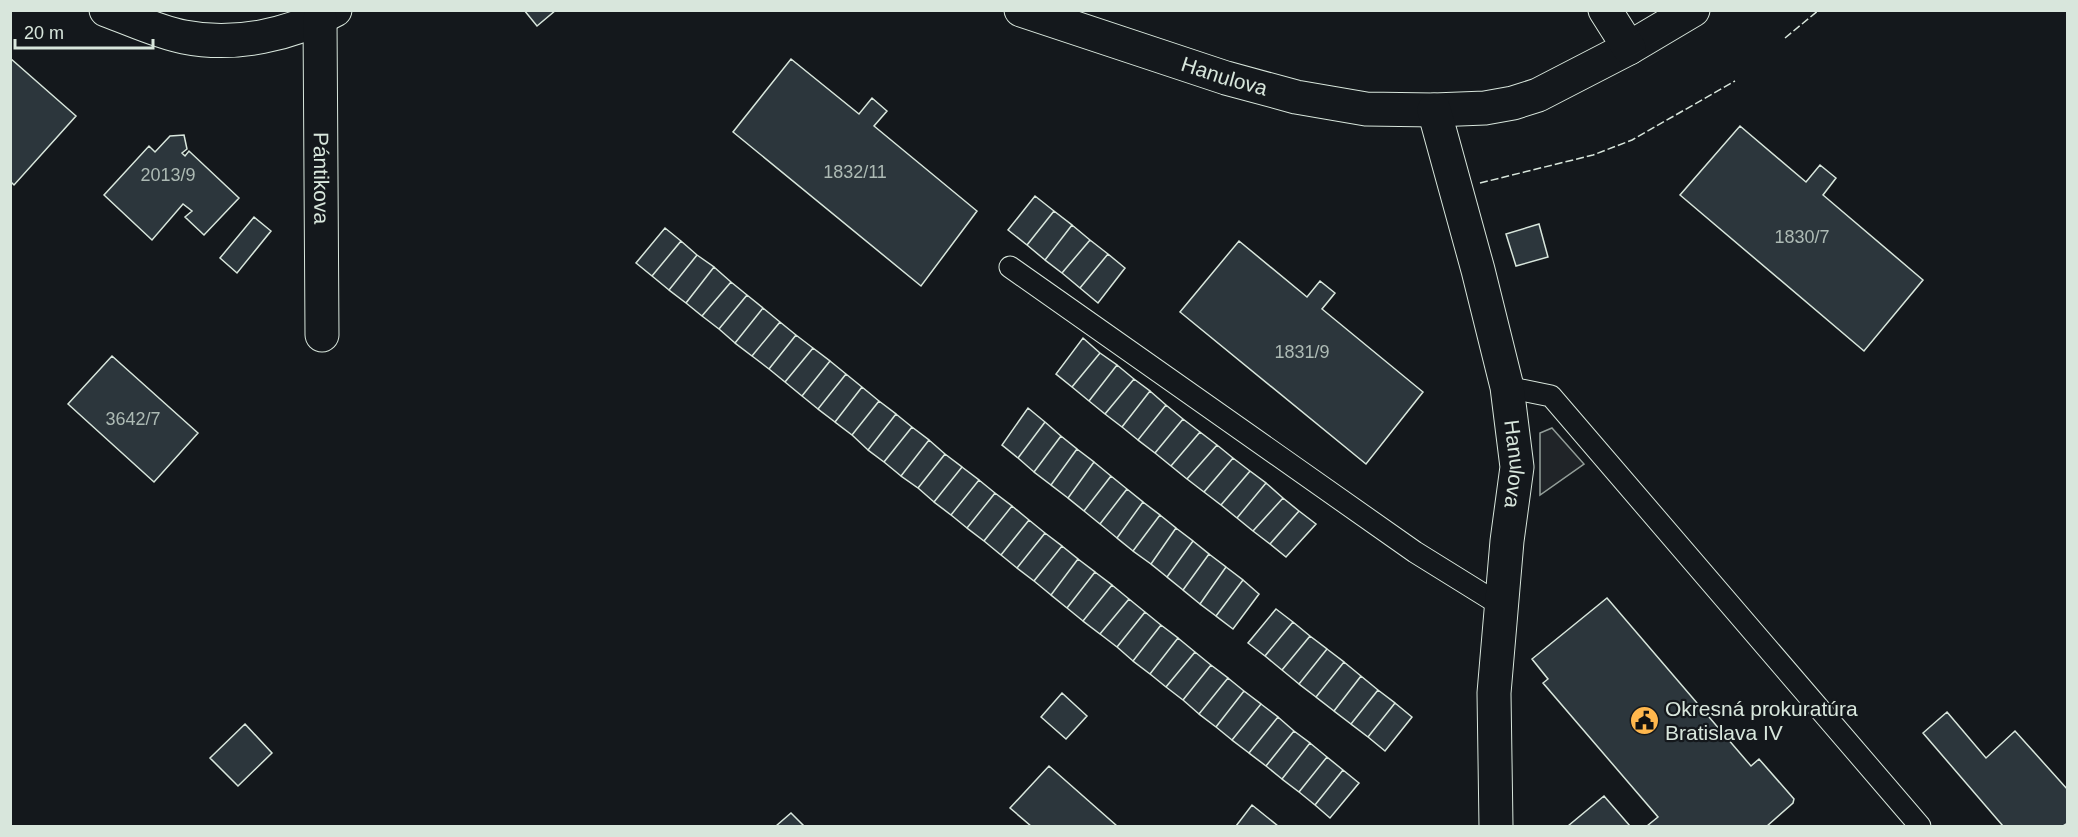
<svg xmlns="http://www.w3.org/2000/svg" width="2078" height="837" font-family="Arial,sans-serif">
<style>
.green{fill:#202428;stroke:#939e99;stroke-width:1.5}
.building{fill:#2c363c;stroke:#d8e6dc;stroke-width:1.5}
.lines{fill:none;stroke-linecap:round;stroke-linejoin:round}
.lane-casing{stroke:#d8e6dc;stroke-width:23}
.street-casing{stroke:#d8e6dc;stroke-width:35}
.lane{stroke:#14181c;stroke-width:21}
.street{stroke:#14181c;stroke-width:33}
.fence{stroke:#d8e6dc;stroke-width:1.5;stroke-dasharray:8 3;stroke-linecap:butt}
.labels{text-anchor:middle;stroke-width:4.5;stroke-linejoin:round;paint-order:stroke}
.number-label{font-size:18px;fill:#adbab4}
.street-label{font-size:21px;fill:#d8e6dc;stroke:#14181c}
.poi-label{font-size:21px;fill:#d8e6dc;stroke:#14181c;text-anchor:start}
</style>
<rect width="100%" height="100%" fill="#14181c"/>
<path class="green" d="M 1552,428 L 1584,464 L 1540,495 L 1540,433 Z"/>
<path class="building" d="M 524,10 L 556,10 L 537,26 Z
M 10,58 L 76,116 L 14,185 L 10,181 Z
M 791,59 L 859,114 L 872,98 L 887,111 L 874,126 L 977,211 L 921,286 L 733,132 Z
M 1740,126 L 1806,182 L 1820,165 L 1836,178 L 1823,195 L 1923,280 L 1864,351 L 1680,195 Z
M 184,135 L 187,149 L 182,153 L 185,156 L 189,151 L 239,198 L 204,235 L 185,217 L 192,211 L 183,204 L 152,240 L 104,195 L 149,146 L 155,152 L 170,136 Z
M 1035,196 L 1054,211 L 1027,245 L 1008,230 Z
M 1054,211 L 1072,225 L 1045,260 L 1027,245 Z
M 254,217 L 271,231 L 237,273 L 220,258 Z
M 1539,224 L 1548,257 L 1516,266 L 1506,234 Z
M 1072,225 L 1090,240 L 1062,273 L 1045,260 Z
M 665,228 L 681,241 L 652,276 L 636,263 Z
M 1090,240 L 1108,254 L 1080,288 L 1062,273 Z
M 681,241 L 697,255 L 669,290 L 652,276 Z
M 1239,241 L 1307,297 L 1320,281 L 1335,293 L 1322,309 L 1423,392 L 1366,464 L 1180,312 Z
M 1108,254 L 1125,268 L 1098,303 L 1080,288 Z
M 697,255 L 714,267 L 686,303 L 669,290 Z
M 714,267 L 731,282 L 702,316 L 686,303 Z
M 731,282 L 747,295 L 719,329 L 702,316 Z
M 747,295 L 763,308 L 735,343 L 719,329 Z
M 763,308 L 780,322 L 752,356 L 735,343 Z
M 780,322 L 796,335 L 769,369 L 752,356 Z
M 796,335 L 813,348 L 785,382 L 769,369 Z
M 1083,338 L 1100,353 L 1072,387 L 1056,374 Z
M 813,348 L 830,361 L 802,396 L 785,382 Z
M 1100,353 L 1117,365 L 1089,401 L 1072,387 Z
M 112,356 L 198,433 L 154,482 L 68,404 Z
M 830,361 L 846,374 L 818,409 L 802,396 Z
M 1117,365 L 1134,379 L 1105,414 L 1089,401 Z
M 846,374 L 862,387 L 835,422 L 818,409 Z
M 1134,379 L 1150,391 L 1122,427 L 1105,414 Z
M 862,387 L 879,401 L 852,435 L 835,422 Z
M 1150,391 L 1166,405 L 1138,440 L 1122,427 Z
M 879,401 L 896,414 L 868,450 L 852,435 Z
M 1166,405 L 1183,419 L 1155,453 L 1138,440 Z
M 1028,408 L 1045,422 L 1018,458 L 1002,445 Z
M 896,414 L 912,427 L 884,462 L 868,450 Z
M 1183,419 L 1200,432 L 1171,466 L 1155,453 Z
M 1045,422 L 1061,436 L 1034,472 L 1018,458 Z
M 912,427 L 929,440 L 901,476 L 884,462 Z
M 1200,432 L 1217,445 L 1187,479 L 1171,466 Z
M 1061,436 L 1077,449 L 1051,485 L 1034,472 Z
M 929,440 L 945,454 L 918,488 L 901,476 Z
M 1217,445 L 1233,458 L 1204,492 L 1187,479 Z
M 1077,449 L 1094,462 L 1068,498 L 1051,485 Z
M 945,454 L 962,467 L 934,502 L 918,488 Z
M 1233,458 L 1250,471 L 1221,505 L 1204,492 Z
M 1094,462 L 1111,476 L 1084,511 L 1068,498 Z
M 962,467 L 979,480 L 951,515 L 934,502 Z
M 1250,471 L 1266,483 L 1237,518 L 1221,505 Z
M 1111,476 L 1127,489 L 1100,524 L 1084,511 Z
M 979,480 L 995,493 L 967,528 L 951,515 Z
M 1266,483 L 1283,498 L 1253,531 L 1237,518 Z
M 1127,489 L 1143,502 L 1117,538 L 1100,524 Z
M 995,493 L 1012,506 L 984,541 L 967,528 Z
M 1283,498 L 1299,511 L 1270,544 L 1253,531 Z
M 1143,502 L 1160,515 L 1133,551 L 1117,538 Z
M 1012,506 L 1029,520 L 1001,555 L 984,541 Z
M 1299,511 L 1316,524 L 1286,557 L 1270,544 Z
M 1160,515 L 1176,528 L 1151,564 L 1133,551 Z
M 1029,520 L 1045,533 L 1017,568 L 1001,555 Z
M 1176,528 L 1193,541 L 1167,577 L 1151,564 Z
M 1045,533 L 1062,546 L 1034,581 L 1017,568 Z
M 1193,541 L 1209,554 L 1183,590 L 1167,577 Z
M 1062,546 L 1078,559 L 1051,595 L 1034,581 Z
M 1209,554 L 1226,567 L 1200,604 L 1183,590 Z
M 1078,559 L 1095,572 L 1067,608 L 1051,595 Z
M 1226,567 L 1243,580 L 1216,616 L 1200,604 Z
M 1095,572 L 1112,585 L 1083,621 L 1067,608 Z
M 1243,580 L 1259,594 L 1233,629 L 1216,616 Z
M 1112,585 L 1129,599 L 1100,634 L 1083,621 Z
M 1607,598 L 1751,766 L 1759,759 L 1794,799 L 1793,803 L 1767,826 L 1647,826 L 1658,817 L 1543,683 L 1548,679 L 1532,659 Z
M 1129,599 L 1145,612 L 1117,647 L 1100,634 Z
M 1276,609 L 1293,622 L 1265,656 L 1248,643 Z
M 1145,612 L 1161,625 L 1133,661 L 1117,647 Z
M 1293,622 L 1310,636 L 1282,670 L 1265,656 Z
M 1161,625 L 1178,638 L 1150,674 L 1133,661 Z
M 1310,636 L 1327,649 L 1299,684 L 1282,670 Z
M 1178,638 L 1195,652 L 1166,687 L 1150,674 Z
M 1327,649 L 1344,662 L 1316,697 L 1299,684 Z
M 1195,652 L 1211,665 L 1183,700 L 1166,687 Z
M 1344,662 L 1361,676 L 1334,711 L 1316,697 Z
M 1211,665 L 1228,678 L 1199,714 L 1183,700 Z
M 1361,676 L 1378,690 L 1351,724 L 1334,711 Z
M 1228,678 L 1244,691 L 1216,727 L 1199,714 Z
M 1378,690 L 1395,703 L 1368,737 L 1351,724 Z
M 1244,691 L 1261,704 L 1232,740 L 1216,727 Z
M 1062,693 L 1087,716 L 1066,739 L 1041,717 Z
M 1395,703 L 1412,717 L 1385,751 L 1368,737 Z
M 1261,704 L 1278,717 L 1249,753 L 1232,740 Z
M 1947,712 L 1986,758 L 2015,731 L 2068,790 L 2068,823 L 2063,826 L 2003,826 L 1923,733 Z
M 1278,717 L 1294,731 L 1266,766 L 1249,753 Z
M 245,724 L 272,753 L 238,786 L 210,758 Z
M 1294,731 L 1310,743 L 1282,779 L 1266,766 Z
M 1310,743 L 1327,757 L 1299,792 L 1282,779 Z
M 1327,757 L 1343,770 L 1315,805 L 1299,792 Z
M 1049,766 L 1117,826 L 1031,826 L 1010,808 Z
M 1343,770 L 1359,783 L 1330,818 L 1315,805 Z
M 1604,796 L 1630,826 L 1568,826 Z
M 1252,805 L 1278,826 L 1236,826 Z
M 791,813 L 804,826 L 776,826 Z"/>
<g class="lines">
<defs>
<path id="lane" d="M 1010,267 L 1415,552 L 1502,606
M 1507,387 L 1551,396 L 1920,826"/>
<g id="street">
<path d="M 106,10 C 131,19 158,32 184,37 C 235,47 291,35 335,10"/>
<path id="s1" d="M 1021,10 L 1226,78 L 1296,97 L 1366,109 L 1434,110 L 1485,108 L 1513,103 L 1538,95 L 1629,48 L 1693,10"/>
<path d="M 1605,10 L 1629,48"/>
<path id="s2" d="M 320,19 L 322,335"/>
<path id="s3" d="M 1434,110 L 1478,270 L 1507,387 L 1517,467 L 1507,541 L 1494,693 L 1496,826"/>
</g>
</defs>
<use href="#lane" class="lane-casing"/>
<use href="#street" class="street-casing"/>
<use href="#lane" class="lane"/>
<use href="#street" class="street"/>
<path class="fence" d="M 1785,38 L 1819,10
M 1480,183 L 1593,155 L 1632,140 L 1735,81"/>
</g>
<defs>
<symbol id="civic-disc" viewBox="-11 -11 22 22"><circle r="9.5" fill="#ffb74d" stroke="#14181c"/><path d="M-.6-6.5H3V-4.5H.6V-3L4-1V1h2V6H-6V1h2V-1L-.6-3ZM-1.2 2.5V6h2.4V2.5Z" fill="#111"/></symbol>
</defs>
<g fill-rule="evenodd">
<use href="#civic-disc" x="1628" y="704" width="33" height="33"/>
</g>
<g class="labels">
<g class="number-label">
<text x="855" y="178">1832/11</text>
<text x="168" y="181">2013/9</text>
<text x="1802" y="243">1830/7</text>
<text x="1302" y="358">1831/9</text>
<text x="133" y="425">3642/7</text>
</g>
<g class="street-label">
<text dy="7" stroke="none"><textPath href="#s1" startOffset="214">Hanulova</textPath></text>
<text dy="7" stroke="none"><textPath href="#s2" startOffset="159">Pántikova</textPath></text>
<text dy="7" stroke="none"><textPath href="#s3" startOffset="364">Hanulova</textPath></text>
</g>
<g class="poi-label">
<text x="1665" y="716">Okresná prokuratúra<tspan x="1665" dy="24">Bratislava IV</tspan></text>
</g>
</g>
<rect width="2078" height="837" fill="none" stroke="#d8e6dc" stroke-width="24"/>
<path d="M15 39v9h138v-9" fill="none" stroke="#d8e6dc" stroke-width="3"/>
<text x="24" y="39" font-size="18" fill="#d8e6dc" stroke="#14181c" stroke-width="4.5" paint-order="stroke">20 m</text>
</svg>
